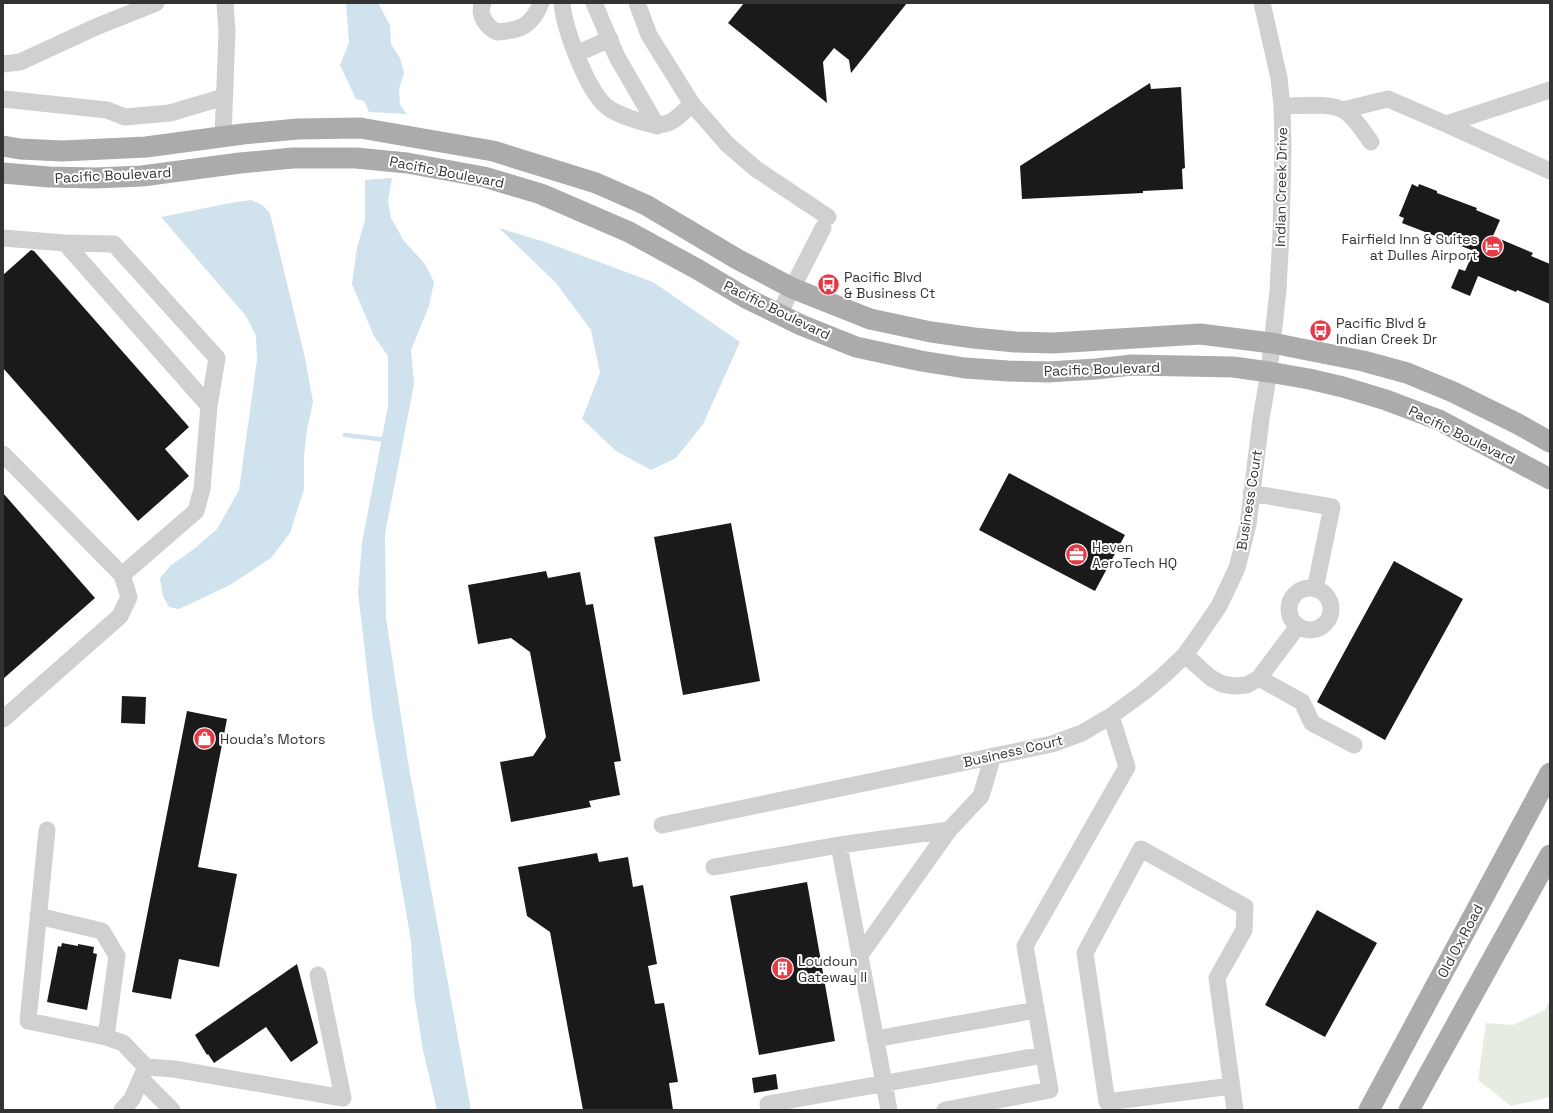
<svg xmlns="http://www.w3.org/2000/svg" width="1553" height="1113" font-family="'Space Grotesk',sans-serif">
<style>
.green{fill:#e6ecdf}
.water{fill:#cfe2ee}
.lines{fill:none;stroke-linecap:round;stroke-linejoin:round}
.stream{stroke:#cfe2ee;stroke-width:4.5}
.building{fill:#1a1a1a}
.minor{stroke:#d0d0d0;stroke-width:17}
.major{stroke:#ababab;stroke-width:21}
.labels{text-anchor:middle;stroke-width:4;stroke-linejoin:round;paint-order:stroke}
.street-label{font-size:14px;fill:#333;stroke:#fff}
.poi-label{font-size:14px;fill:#333;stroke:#fff;text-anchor:start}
</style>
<rect width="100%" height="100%" fill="#fff"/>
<path class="green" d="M 1550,1000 L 1550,1097 L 1511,1106 L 1478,1080 L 1486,1023 L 1513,1025 L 1545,1010 Z"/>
<path class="water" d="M 346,3 L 378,3 L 390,25 L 391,44 L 400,58 L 404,73 L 399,90 L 400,105 L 407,114 L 369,112 L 364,101 L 356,99 L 340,65 L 349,43 Z
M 392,178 L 388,201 L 391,218 L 404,241 L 425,264 L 434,282 L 429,306 L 411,350 L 414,384 L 385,534 L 386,618 L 408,762 L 471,1110 L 437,1110 L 423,1050 L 414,994 L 411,941 L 372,713 L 358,592 L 362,543 L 388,406 L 388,356 L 374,336 L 352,284 L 357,248 L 365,220 L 365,180 Z
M 251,200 L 262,205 L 270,213 L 305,358 L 313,402 L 307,430 L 304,456 L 304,489 L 290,533 L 271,558 L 230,585 L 179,609 L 169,607 L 163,596 L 160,578 L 170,566 L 194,549 L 217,529 L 239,490 L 257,360 L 256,336 L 246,316 L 161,217 L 230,203 Z
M 499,228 L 548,243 L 653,282 L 740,342 L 703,424 L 676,458 L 651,470 L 616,451 L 582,419 L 600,373 L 591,330 L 556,283 Z"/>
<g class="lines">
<path class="stream" d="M 345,435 L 387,440"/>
</g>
<path class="building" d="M 744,3 L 907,3 L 851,73 L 849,60 L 834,48 L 823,62 L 827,103 L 728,23 Z
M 1150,83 L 1151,89 L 1181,87 L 1185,168 L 1182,169 L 1183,189 L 1143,191 L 1143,193 L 1022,199 L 1020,166 Z
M 1412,184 L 1418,187 L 1419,184 L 1437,191 L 1437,193 L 1477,208 L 1476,210 L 1500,220 L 1493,236 L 1533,253 L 1531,256 L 1550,264 L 1550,304 L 1517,290 L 1516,292 L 1478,276 L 1470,296 L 1451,288 L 1459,269 L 1465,271 L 1474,251 L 1402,223 L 1404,218 L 1399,216 Z
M 31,250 L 34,251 L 189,427 L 165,449 L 189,476 L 138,521 L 3,368 L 3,275 Z
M 1009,473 L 1125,535 L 1095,591 L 979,530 Z
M 3,493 L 95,598 L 3,679 Z
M 731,523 L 760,681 L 683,695 L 654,537 Z
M 1394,561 L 1463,599 L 1385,740 L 1317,702 Z
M 546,571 L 548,578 L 580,572 L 586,605 L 593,604 L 621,761 L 614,762 L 620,795 L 589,801 L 591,807 L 511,822 L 500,762 L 533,756 L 546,737 L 530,652 L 511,638 L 478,644 L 468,585 Z
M 122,696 L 146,697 L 145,724 L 121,723 Z
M 187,711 L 227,719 L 198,867 L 237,874 L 219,967 L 179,959 L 171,999 L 132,992 Z
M 597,853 L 599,862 L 628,857 L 633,887 L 643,885 L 657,964 L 648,966 L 655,1004 L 664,1003 L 678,1082 L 669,1083 L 673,1110 L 583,1110 L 550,932 L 527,916 L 518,867 Z
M 807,882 L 835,1041 L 759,1055 L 730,896 Z
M 1317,910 L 1377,943 L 1325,1037 L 1265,1005 Z
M 62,943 L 78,946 L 78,944 L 94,947 L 93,953 L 97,954 L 87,1010 L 47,1002 L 58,946 L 61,947 Z
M 297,964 L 318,1043 L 291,1062 L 266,1027 L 214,1063 L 208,1054 L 207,1055 L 195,1035 Z
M 776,1074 L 778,1089 L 754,1093 L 752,1078 Z"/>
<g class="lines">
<path class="minor" d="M 483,3 C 477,15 487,27 497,32 C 521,30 532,26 541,3
M 562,3 C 564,28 587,90 606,106 C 614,113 629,118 639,121 C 650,124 657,127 668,123 C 677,120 685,110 692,104 L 727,144 L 756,169 L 828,217
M 594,3 L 617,57 L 657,126
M 637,3 L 649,35 L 692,104
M 576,54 L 610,39
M 3,64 L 20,62 L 98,26 L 156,3
M 3,99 L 107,110 L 125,117 L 170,113 L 224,97
M 1282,106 C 1298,106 1331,102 1345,111 C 1356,119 1363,131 1371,142
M 1343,110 L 1388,99 L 1446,124 L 1550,90
M 1446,124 L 1550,171
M 223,137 L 227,31 L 225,3
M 3,238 L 65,243 L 209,406 L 202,489 L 196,511 L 122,575
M 65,243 L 114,244 L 217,358 L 209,406
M 779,314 L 823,228
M 3,454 L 122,575 L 129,597 L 120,616 L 3,719
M 1251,493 L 1332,507 L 1315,589
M1289 609a21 21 0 1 1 42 0a21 21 0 1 1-42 0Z
M 1185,655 L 1211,678 L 1222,684 L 1234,686 L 1247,685 L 1259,678 L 1298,626
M 1259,678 L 1302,702 L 1312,723 L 1354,745
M 662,825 L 1052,744 L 1082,733 L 1111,716 L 1144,692 L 1164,675 L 1185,655 L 1197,638 L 1219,606 L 1237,568 L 1248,525 L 1261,419 L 1269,372 L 1278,290 L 1281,233 L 1283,148 L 1282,106 L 1279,78 L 1262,3
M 47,830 L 28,1021 L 106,1037 L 123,1043 L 146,1067 L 174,1069 L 343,1098 L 318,975
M 839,845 L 889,1110
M 714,867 L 839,845 L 949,830
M 38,916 L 102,931 L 117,956 L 106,1037
M 860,955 L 949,830 L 981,796 L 993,756
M 875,1039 L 1036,1010
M 141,1079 L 172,1110
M 1232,1086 L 1107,1102 L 1085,953 L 1141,849 L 1245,907 L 1244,930 L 1217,978 L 1235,1110
M 122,1110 L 132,1099 L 146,1067
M 769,1110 L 768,1104 L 1044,1055
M 945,1110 L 1050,1090 L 1025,946 L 1127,767 L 1111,716"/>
<path class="major" d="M 3,146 L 20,149 L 62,151 L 146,147 L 243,134 L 298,129 L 360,128 L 493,151 L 596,183 L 646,205 L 737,259 L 792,288 L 870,319 L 931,332 L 974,338 L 1015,342 L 1053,343 L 1200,334 L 1272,343 L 1363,361 L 1407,373 L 1453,392 L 1518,424 L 1550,442
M 3,173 L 49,177 L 95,178 L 142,176 L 240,163 L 293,158 L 356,158 L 407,163 L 484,177 L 541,194 L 629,232 L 697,269 L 746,298 L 801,325 L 856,347 L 921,361 L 965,368 L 1008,371 L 1048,372 L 1096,369 L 1132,365 L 1233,367 L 1269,372 L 1309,379 L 1343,387 L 1386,400 L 1439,420 L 1550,479
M 1369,1110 L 1550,773
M 1409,1110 L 1550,855"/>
</g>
<defs>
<symbol id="hotel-disc" viewBox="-11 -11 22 22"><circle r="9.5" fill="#e63946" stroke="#fff"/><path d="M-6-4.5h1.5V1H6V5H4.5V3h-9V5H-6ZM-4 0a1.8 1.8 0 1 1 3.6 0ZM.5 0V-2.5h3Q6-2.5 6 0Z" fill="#fff"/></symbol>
<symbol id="bus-disc" viewBox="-11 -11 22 22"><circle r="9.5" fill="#e63946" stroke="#fff"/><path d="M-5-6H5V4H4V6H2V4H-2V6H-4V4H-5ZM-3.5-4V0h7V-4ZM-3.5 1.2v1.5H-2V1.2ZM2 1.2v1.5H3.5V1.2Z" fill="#fff"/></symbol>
<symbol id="office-disc" viewBox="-11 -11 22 22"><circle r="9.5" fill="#e63946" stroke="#fff"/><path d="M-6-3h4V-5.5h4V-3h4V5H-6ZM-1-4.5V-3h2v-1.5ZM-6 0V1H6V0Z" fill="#fff"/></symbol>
<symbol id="shop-disc" viewBox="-11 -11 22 22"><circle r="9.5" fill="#e63946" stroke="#fff"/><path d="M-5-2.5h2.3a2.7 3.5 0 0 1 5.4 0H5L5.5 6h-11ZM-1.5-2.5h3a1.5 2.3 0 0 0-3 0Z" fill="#fff"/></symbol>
<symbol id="building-disc" viewBox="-11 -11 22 22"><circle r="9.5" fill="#e63946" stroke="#fff"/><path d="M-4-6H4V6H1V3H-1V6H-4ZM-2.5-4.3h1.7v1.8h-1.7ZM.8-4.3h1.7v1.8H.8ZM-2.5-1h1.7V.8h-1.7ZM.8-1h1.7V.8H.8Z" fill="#fff"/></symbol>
</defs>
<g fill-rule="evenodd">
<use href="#hotel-disc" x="1480" y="234" width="25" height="25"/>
<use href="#bus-disc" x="816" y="272" width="25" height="25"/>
<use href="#bus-disc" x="1308" y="318" width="25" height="25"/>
<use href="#office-disc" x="1064" y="542" width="25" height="25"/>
<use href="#shop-disc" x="192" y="726" width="25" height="25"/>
<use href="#building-disc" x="770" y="956" width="25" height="25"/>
</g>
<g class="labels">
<g class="street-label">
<text transform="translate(447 172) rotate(11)" y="5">Pacific Boulevard</text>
<text transform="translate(113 175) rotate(-3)" y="5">Pacific Boulevard</text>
<text transform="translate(1281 187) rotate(-89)" y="5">Indian Creek Drive</text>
<text transform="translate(777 310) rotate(26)" y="5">Pacific Boulevard</text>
<text transform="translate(1102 369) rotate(-2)" y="5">Pacific Boulevard</text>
<text transform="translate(1462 435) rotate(26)" y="5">Pacific Boulevard</text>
<text transform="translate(1249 500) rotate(-81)" y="5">Business Court</text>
<text transform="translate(1013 751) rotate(-13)" y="5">Business Court</text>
<text transform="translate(1460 941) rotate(-62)" y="5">Old Ox Road</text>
</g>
<g class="poi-label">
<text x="1478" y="244" text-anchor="end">Fairfield Inn &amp; Suites<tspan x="1478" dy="16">at Dulles Airport</tspan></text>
<text x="844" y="282">Pacific Blvd<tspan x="844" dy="16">&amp; Business Ct</tspan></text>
<text x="1336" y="328">Pacific Blvd &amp;<tspan x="1336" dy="16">Indian Creek Dr</tspan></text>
<text x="1092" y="552">Heven<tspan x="1092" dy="16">AeroTech HQ</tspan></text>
<text x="220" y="744">Houda's Motors</text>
<text x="798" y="966">Loudoun<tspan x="798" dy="16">Gateway II</tspan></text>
</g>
</g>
<rect width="1553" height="1113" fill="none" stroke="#333333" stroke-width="8"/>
</svg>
